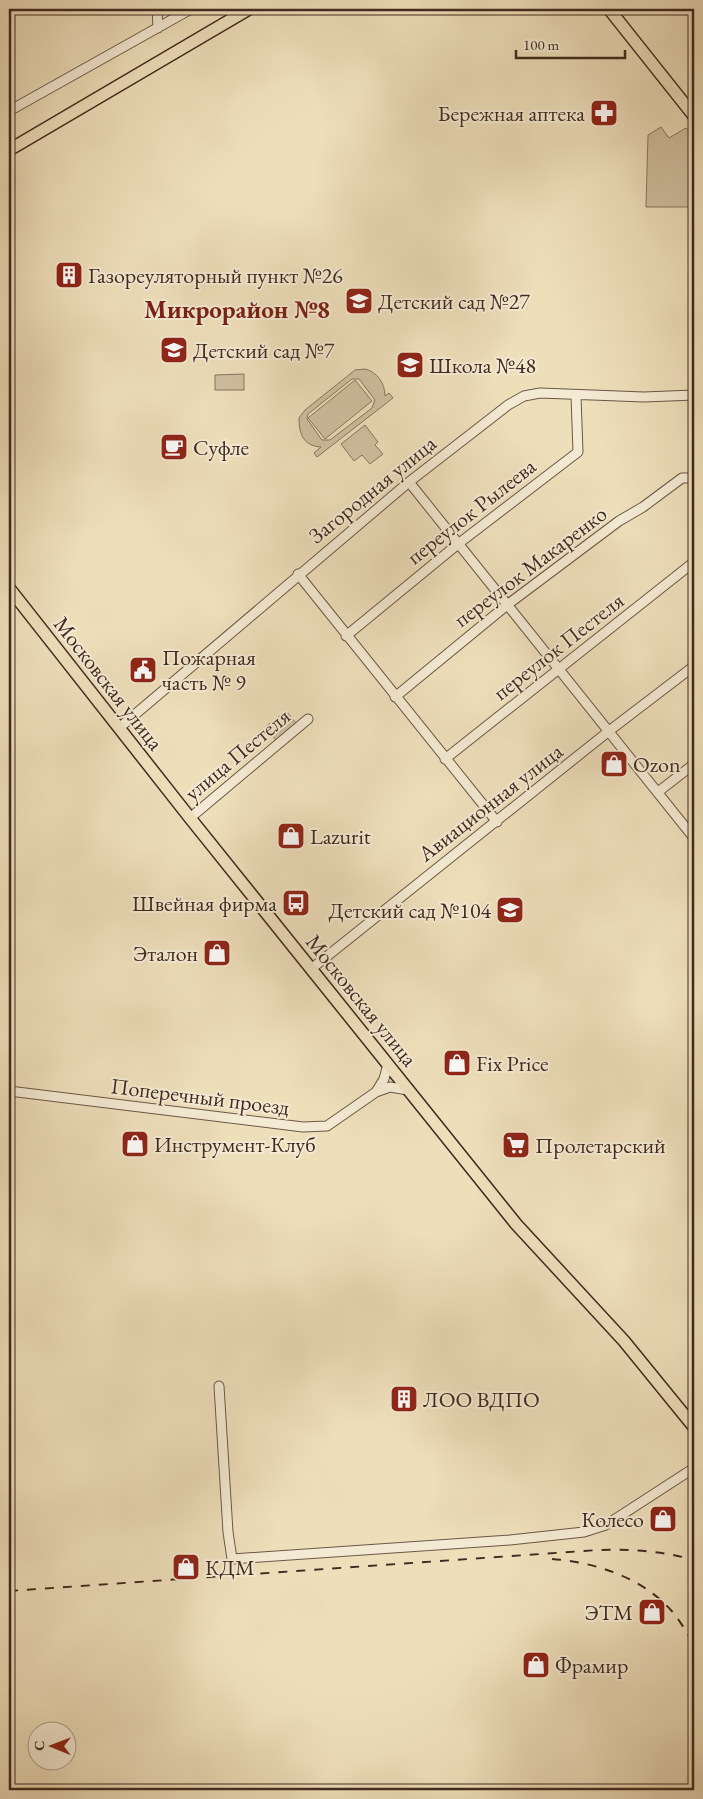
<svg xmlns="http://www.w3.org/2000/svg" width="703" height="1799" font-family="'EB Garamond',serif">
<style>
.green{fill:#d0c0a0;stroke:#887560;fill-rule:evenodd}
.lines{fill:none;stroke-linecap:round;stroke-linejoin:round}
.minor-casing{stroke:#6c5746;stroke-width:11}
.major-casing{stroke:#402a1f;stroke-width:14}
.minor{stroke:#f4ead3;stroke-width:9}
.major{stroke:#eedfbb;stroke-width:11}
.rail{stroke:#402a1f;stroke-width:2;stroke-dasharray:9 9;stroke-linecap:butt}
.labels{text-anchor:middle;stroke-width:4;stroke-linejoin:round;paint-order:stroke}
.poi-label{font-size:22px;fill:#402a1f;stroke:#f4ead3;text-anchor:start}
.street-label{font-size:22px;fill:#402a1f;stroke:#f4ead3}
.quarter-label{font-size:25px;font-weight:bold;fill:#7a1f14;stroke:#f4ead3}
</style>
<rect width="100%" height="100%" fill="#eedfbb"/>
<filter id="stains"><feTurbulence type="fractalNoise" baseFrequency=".004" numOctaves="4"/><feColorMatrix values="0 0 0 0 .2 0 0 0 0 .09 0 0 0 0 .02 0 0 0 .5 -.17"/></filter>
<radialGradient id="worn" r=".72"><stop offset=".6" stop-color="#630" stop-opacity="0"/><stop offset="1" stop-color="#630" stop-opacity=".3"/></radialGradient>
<path class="green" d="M 661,127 L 669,138 L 686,128 L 694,135 L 694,227 L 692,227 L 692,207 L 646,207 L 648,135 Z
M 365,369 C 377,372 385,383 385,396 L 389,393 L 393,398 L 317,457 L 314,453 L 321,447 C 304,446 299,435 299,418 L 305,410 L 355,370 ZM 352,379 L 359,379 L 375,400 L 372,408 L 330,440 L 322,440 L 307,419 L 308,414 Z
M 244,374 L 244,390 L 215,390 L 215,375 Z
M 355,380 L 372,401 L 325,439 L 308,418 Z
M 365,425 L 378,442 L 375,445 L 383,454 L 370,464 L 362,455 L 354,461 L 341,444 Z
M 286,711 L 296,723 L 276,740 L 265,727 Z"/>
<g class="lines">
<defs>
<path id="minor" d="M 157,9 L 158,28
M 9,111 L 191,9
M 409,482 L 694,838
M 298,574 L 497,822
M 346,636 L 458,544 L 578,452 L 576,396
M 395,697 L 507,605 L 619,521 L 643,507 L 682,478 L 694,478
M 119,728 L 409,482 L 508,405 L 524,396 L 540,393 L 644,397 L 694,395
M 445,759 L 694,562
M 658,792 L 694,764
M 190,818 L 308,719
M 311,969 L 609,731 L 694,666
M 9,1091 L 303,1127 L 327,1126 L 376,1092 L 390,1087 L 408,1090
M 376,1092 L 384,1079 L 388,1064
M 219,1386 L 228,1532 L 232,1559 L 510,1540 L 584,1532 L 606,1525 L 694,1468"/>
<path id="major" d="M 609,9 L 694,116
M 9,150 L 249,9
M 9,588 L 190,818 L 516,1224 L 624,1341 L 694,1427"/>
</defs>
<use href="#minor" class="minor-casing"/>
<use href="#major" class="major-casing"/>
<use href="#minor" class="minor"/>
<use href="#major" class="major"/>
<path class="rail" d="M 552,1559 C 592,1562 635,1575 665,1604 C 677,1615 686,1631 694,1645
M 9,1591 L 598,1550 C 631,1549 663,1551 694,1560"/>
</g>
<defs>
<symbol id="pharmacy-square" viewBox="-11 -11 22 22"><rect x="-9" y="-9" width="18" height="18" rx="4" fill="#8f2418" stroke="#f4ead3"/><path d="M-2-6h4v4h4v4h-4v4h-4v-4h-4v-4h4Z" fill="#fff"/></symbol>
<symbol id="building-square" viewBox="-11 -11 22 22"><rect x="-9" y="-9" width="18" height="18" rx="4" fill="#8f2418" stroke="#f4ead3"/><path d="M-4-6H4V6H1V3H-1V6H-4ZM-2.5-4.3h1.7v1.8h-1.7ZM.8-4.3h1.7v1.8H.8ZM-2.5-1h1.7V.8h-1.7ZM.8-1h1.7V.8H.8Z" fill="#fff"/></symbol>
<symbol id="school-square" viewBox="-11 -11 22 22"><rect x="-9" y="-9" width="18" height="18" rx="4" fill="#8f2418" stroke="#f4ead3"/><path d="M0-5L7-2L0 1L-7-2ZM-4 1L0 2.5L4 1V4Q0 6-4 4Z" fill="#fff"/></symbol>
<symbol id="cafe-square" viewBox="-11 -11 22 22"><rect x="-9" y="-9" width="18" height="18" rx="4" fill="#8f2418" stroke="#f4ead3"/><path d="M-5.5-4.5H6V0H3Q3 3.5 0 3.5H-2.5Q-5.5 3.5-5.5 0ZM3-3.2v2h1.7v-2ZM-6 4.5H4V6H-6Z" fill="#fff"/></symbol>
<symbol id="civic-square" viewBox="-11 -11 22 22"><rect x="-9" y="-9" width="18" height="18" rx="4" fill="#8f2418" stroke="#f4ead3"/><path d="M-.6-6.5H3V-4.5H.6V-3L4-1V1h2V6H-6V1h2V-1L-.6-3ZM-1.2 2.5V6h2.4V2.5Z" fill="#fff"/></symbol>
<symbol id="shop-square" viewBox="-11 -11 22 22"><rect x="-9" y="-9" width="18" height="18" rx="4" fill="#8f2418" stroke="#f4ead3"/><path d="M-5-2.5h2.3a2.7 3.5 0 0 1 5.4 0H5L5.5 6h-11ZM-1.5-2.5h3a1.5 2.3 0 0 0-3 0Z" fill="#fff"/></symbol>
<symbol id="bus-square" viewBox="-11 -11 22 22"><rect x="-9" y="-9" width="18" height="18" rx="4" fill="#8f2418" stroke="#f4ead3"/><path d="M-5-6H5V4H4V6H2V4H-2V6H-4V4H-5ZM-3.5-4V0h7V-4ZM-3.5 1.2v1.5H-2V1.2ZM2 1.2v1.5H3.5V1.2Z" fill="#fff"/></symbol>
<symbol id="supermarket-square" viewBox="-11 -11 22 22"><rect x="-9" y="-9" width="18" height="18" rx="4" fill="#8f2418" stroke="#f4ead3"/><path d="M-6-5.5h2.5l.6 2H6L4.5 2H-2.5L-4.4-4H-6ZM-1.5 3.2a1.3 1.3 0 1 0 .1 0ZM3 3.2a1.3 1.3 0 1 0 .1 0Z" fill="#fff"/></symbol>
</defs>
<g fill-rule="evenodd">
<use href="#pharmacy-square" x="588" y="97" width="32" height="32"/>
<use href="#building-square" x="53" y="259" width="32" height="32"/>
<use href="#school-square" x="343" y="285" width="32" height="32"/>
<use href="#school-square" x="158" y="334" width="32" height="32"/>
<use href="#school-square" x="394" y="349" width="32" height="32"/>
<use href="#cafe-square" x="158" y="431" width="32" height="32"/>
<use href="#civic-square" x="127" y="654" width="32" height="32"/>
<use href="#shop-square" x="598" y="748" width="32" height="32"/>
<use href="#shop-square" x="275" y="820" width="32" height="32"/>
<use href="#bus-square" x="280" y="887" width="32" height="32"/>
<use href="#school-square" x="494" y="894" width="32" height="32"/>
<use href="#shop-square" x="201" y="937" width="32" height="32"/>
<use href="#shop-square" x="441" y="1047" width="32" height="32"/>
<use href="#shop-square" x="119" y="1128" width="32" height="32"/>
<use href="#supermarket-square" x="500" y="1129" width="32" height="32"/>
<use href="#building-square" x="388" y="1383" width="32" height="32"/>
<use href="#shop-square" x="647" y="1503" width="32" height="32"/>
<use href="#shop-square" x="170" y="1551" width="32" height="32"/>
<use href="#shop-square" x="636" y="1596" width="32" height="32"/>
<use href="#shop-square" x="520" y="1649" width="32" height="32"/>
</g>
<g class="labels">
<g class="poi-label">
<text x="585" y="121" text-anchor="end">Бережная аптека</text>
<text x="88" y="283">Газореуляторный пункт №26</text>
<text x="378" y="309">Детский сад №27</text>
<text x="193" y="358">Детский сад №7</text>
<text x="429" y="373">Школа №48</text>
<text x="193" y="455">Суфле</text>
<text x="162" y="665">Пожарная<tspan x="162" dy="25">часть № 9</tspan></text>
<text x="633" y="772">Ozon</text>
<text x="310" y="844">Lazurit</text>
<text x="277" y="911" text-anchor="end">Швейная фирма</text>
<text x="491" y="918" text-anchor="end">Детский сад №104</text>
<text x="198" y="961" text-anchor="end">Эталон</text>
<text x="476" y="1071">Fix Price</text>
<text x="154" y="1152">Инструмент-Клуб</text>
<text x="535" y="1153">Пролетарский</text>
<text x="423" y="1407">ЛОО ВДПО</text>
<text x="644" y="1527" text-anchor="end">Колесо</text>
<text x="205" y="1575">КДМ</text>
<text x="633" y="1620" text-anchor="end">ЭТМ</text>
<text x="555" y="1673">Фрамир</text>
</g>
<g class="street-label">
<text transform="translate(372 489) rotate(-39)" y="8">Загородная улица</text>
<text transform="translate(471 511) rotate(-38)" y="8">переулок Рылеева</text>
<text transform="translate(530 566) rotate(-37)" y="8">переулок Макаренко</text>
<text transform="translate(558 646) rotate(-38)" y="8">переулок Пестеля</text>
<text transform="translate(109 683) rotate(52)" y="8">Московская улица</text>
<text transform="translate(237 754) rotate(-40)" y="8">улица Пестеля</text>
<text transform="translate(490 802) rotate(-38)" y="8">Авиационная улица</text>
<text transform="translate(362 1000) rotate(51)" y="8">Московская улица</text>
<text transform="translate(200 1096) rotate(7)" y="8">Поперечный проезд</text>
</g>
<g class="quarter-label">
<text x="237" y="318">Микрорайон №8</text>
</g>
</g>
<rect width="703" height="1799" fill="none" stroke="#eedfbb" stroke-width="30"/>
<rect x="10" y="10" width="683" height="1779" fill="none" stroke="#402a1f" stroke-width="2.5"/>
<rect x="15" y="15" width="673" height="1769" fill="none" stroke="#402a1f"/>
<g transform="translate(52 1746) rotate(271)"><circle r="24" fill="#f4ead3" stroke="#ac9d8b"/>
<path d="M0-4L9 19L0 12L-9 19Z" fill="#8f2418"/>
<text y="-8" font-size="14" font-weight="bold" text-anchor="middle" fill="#402a1f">С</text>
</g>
<path d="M516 50v8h109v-8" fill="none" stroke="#402a1f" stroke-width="2.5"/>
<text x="523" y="50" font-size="15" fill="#402a1f" stroke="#f4ead3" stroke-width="4" paint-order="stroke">100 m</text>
<rect width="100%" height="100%" filter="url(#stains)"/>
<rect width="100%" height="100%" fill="url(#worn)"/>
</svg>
